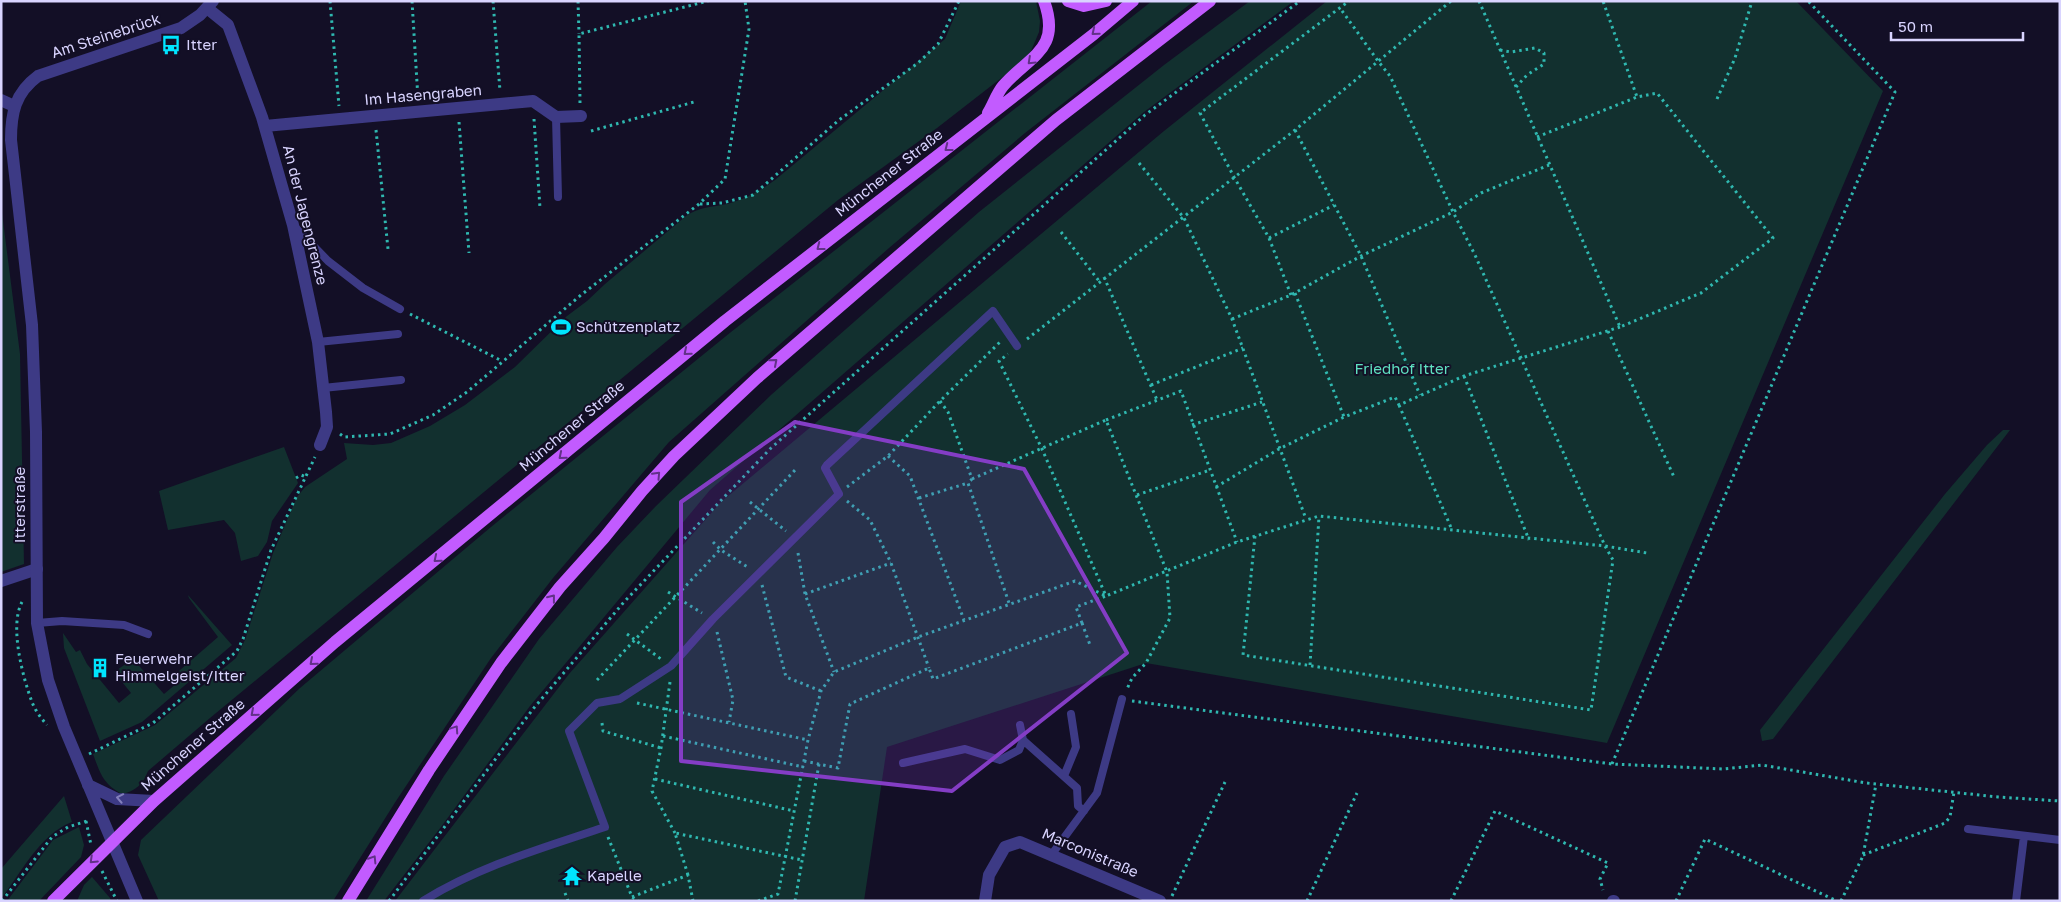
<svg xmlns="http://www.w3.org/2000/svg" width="2061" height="902" font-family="'Golos Text',sans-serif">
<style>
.green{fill:#12302f}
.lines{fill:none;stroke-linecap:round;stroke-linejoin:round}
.path{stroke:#2fb8b0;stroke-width:3;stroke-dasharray:2.5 4;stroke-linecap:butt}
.service{stroke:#3d3a85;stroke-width:8}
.minor{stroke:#3d3a85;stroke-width:12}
.tertiary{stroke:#3d3a85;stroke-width:12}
.primary{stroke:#c25bff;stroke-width:12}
.oneway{stroke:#623188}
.oneway2{stroke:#837fbc}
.marked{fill:#843dc5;fill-opacity:0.2;stroke:#843dc5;stroke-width:4;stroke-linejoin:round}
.labels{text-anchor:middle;stroke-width:4;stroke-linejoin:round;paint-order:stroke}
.street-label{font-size:15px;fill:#d9d4ff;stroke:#130f26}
.poi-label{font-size:15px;fill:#d9d4ff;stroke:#130f26;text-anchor:start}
.park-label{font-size:15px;fill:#5fe0c0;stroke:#130f26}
</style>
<rect width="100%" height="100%" fill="#130f26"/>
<path class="green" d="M 961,1 L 1036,1 L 1040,21 L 1039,32 L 1031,51 L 1022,62 L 937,128 L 838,200 L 210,718 L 148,771 C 143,784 136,791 122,794 C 103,784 100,773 93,754 L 155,725 L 236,658 L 245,640 L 273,553 L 297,497 L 305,487 L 347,459 L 344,443 L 373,445 L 391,443 L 430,426 L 465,405 L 515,367 L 567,316 L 587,301 L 605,284 L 686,216 C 699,207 712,207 727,204 C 746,199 760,191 775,180 L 945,39 Z
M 1152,1 L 1194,1 L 1025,133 L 889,248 L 669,442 L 553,578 L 491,658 L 396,801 L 333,901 L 159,901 L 138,855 L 141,840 L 300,688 L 491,527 L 731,332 Z
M 1250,1 L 1294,1 L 1144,112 L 710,490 L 530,706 L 441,827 L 384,901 L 366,901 L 444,776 L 539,639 L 617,547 L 656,506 L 771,395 L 979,212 L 1164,65 Z
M 1327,1 L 1796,1 L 1883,91 L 1607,743 L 1146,663 L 887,747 L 864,901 L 395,901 L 569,674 L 721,502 L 1164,131 Z
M 1,205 L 20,354 L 24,564 L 1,572 Z
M 2003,430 L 2010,430 L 1773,739 L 1762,741 L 1760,730 L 1945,494 L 1987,445 Z
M 284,447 L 298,483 L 272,521 L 267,542 L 258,556 L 241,561 L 235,533 L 224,520 L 168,530 L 159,491 Z
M 188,595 L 232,645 L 142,722 L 100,741 L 64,648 L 63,633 L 76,652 L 80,650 L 87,664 L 119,703 L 131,693 L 114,672 L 133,659 L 164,694 L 177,683 L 172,677 L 218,637 L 189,598 Z
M 64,796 L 72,822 C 40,834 21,873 1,899 L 1,869 Z
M 79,827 L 84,845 L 81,857 L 39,901 L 7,901 L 53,840 Z
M 92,877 L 110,898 L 111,901 L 77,901 L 84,885 Z"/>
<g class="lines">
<path class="path" d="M 330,1 L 339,106
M 412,1 L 418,99
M 493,1 L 500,91
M 578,1 L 579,34
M 1479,1 L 1620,327 L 1701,293 L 1773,238 L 1657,93 L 1637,97 L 1603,1
M 1500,50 L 1511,52 L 1535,48 L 1544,53 L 1544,64 L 1527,75 L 1516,87
M 1717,99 L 1735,58 L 1752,1
M 580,103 L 579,34 L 708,1
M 534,119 L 540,208
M 459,122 L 469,253
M 376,130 L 388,249
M 1295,130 L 1361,256 L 1420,395
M 591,131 L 694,102
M 1537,137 L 1637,97
M 1139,163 L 1184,218 L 1232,319 L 1306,519
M 700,204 L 722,203 L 753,195 L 839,120 L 918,63 L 938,44 L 959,1
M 1061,232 L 1099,281
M 1269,238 L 1334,205
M 1104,277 L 1157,400
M 1295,293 L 1344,417
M 1291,295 L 1269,238 L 1234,177 L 1200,113 L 1349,1
M 410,314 L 502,361
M 1232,319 L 1291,295 L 1361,256 L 1453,212 L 1481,193 L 1549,165
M 1608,331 L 1674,477
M 1027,339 L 1295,130 L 1451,1
M 1464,376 L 1529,540
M 1151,385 L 1243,348
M 940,401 L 948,412 L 972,479 L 968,483 L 1009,603
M 1399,405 L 1452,530
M 1106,420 L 1181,391 L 1237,542
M 1192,425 L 1262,402
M 340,434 L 344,437 L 390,434 L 433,415 L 467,392 L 581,295 L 699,204 L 725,179 L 749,29 L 745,1
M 888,456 L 910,476 L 964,620
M 296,478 L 301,475 L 306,477
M 972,479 L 1106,420 L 1167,572 L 1170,618 L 1146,663 L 1132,678 L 1127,689
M 847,487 L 888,456 L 940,401 L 1000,342
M 1216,487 L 1279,449 L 1344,417 L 1395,397 L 1399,405 L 1464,376 L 1620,327
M 1137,495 L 1210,470
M 919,498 L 968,483
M 847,501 L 870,520 L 891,563 L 929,668
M 750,502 L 786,531
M 1255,536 L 1243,655 L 1591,710 L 1613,560 L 1605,546 L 1475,255 L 1453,212 L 1390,76 L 1378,61 L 1340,8
M 713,542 L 721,550 L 749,568
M 798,553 L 805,594 L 834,672
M 762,585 L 786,677 L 821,691
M 668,592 L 702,613
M 805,594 L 891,563
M 22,602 C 9,626 23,678 32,702 C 36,712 41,718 47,725
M 1082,623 L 1090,645
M 717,632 L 733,700 L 729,722
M 627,634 L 661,659
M 1310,665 L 1319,516
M 597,680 L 796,469
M 670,682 L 661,748 L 652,791 L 675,833
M 1132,701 L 1612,764 L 1723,769 L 1762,765 L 1866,783 L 1998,797 L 2060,801
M 637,703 L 808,740
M 602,723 L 603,731 L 661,748
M 663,736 L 803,767
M 89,754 L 153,723 L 237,651 L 243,639 L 271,550 L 315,457
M 804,761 L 838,768 L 850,704 L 929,668 L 933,679 L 1082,623 L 1076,607 L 1106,596 L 1042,449 L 999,361 L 1008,354
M 1612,764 L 1895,92 L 1808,1
M 655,779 L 794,811
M 86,821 L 91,845
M 608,837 L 632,897 L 638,901
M 1863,855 L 1945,823 L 1950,817 L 1954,792
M 102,871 L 117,901
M 688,875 L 675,833 L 802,860
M 565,893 L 568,901
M 1172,896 L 1225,782
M 632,897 L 688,875 L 693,901
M 2,901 L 52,837 L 68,827 L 87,821
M 389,901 L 533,709 L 624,602 L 770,449 L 1145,115 L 1300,1
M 758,901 L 778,894 L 808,740 L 821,691 L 834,672 L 918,637 L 1075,581 L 1106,596 L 1237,542 L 1319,516 L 1605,546 L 1647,553
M 795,901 L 819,764
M 1307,901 L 1357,793
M 1451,901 L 1495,811 L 1608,863 L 1600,879 L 1603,890
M 1676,901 L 1705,839 L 1837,901
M 1841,901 L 1863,856 L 1876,784"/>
<path class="service" d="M 556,117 L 558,197
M 295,227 L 328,261 L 363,288 L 400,309
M 318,342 L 398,334
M 323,388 L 401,380
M 37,623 L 62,621 L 124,625 L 148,634
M 1020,725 L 1023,740 L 1077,788 L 1078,806 L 1084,811
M 903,763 L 965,749 L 1000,760 L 1019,750 L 1023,740
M 1064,776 L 1076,747 L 1071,714
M 1968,829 L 2060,840
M 1052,854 L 1097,793 L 1122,699
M 423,901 C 479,866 543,848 605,827 L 569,731 L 597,703 L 620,699 L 671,666 L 713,619 L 839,494 L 825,468 L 827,465 L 993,311 L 1017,346
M 2016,901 L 2024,836"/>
<path class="minor" d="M 207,8 L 228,25 L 262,117 L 293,225 L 318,342 L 326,412 L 327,427 L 320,445
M 1,100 L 14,106
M 265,126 L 533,101 L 556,117 L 581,116
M 1,581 L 37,569
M 985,901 L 989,875 L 1005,847 L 1020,842 L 1160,901
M 1613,901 L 1614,901"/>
<path class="tertiary" d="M 88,785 L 117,799 L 154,801
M 137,901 L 64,727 L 48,680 L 37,623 L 36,432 L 32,325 L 11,140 C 11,113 15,93 38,76 L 181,28 L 200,15 L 213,1"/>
<path class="primary" d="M 1068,1 L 1084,6 L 1106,1
M 988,113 C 993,105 997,93 1003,86 C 1029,56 1062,50 1044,1
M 53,901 L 154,801 L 335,642 L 725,321 L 1094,34 L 1133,1
M 348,901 L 429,770 L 501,663 L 560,587 L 604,538 L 642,491 L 674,456 L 757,378 L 1056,120 L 1210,1"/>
</g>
<defs><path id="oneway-chevron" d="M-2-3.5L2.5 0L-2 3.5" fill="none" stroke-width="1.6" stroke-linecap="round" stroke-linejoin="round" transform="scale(1.25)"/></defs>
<g class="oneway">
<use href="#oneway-chevron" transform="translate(1095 32) rotate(141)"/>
<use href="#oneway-chevron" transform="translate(1031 61) rotate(137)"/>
<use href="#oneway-chevron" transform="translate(948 148) rotate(142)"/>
<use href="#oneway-chevron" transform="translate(820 247) rotate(142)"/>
<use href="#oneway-chevron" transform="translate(687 352) rotate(140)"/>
<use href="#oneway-chevron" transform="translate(774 362) rotate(-41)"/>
<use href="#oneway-chevron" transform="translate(562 456) rotate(140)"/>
<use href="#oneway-chevron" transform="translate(657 475) rotate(-47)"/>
<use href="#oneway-chevron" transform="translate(437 559) rotate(140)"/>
<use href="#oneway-chevron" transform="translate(552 598) rotate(-52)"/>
<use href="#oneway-chevron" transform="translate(313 662) rotate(139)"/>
<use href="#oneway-chevron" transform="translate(254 713) rotate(139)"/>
<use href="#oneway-chevron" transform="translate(455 729) rotate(-56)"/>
<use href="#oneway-chevron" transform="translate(373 859) rotate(-58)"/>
<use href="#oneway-chevron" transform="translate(93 860) rotate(136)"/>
</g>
<use class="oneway2" href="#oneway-chevron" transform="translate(120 798) rotate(-169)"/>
<path class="marked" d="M 795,422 L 1024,469 L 1127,653 L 952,791 L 681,761 L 681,502 Z"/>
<defs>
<symbol id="bus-bare" viewBox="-9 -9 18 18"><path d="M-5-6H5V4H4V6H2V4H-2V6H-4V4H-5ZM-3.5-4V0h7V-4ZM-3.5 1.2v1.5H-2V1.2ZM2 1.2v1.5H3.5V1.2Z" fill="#00e5ff" stroke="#130f26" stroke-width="2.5" paint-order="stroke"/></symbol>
<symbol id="stadium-bare" viewBox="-9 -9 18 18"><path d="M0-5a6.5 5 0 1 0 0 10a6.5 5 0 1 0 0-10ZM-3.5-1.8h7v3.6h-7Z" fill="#00e5ff" stroke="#130f26" stroke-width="2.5" paint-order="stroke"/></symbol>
<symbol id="building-bare" viewBox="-9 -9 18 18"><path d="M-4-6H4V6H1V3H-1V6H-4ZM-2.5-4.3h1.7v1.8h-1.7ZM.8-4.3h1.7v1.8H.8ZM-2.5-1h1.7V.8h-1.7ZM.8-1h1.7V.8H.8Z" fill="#00e5ff" stroke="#130f26" stroke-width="2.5" paint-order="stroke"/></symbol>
<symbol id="temple-bare" viewBox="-9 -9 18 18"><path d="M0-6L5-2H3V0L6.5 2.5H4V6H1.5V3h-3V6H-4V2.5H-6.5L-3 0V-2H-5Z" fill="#00e5ff" stroke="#130f26" stroke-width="2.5" paint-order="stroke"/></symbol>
</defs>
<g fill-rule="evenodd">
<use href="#bus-bare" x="157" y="31" width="28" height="28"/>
<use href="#stadium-bare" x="547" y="313" width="28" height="28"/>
<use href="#building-bare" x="86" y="654" width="28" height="28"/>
<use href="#temple-bare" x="558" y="862" width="28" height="28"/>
</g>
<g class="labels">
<g class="street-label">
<text transform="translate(106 36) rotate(-18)" y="5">Am Steinebrück</text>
<text transform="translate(423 95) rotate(-5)" y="5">Im Hasengraben</text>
<text transform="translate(889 173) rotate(-38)" y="5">Münchener Straße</text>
<text transform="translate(305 215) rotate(76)" y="5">An der Jagengrenze</text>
<text transform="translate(572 426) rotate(-40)" y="5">Münchener Straße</text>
<text transform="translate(20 505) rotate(-90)" y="5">Itterstraße</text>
<text transform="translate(193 745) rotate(-41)" y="5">Münchener Straße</text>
<text transform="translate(1090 853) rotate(23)" y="5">Marconistraße</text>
</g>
<g class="poi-label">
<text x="186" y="50">Itter</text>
<text x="576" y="332">Schützenplatz</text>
<text x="115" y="664">Feuerwehr<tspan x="115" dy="17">Himmelgeist/Itter</tspan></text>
<text x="587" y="881">Kapelle</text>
</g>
<g class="park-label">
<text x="1402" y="374">Friedhof Itter</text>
</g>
</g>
<rect width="2061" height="902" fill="none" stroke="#d9d4ff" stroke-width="5"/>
<path d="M1891 32v8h132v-8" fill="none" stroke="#d9d4ff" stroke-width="2.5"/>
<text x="1898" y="32" font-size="15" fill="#d9d4ff" stroke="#130f26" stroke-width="4" paint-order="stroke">50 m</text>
</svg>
